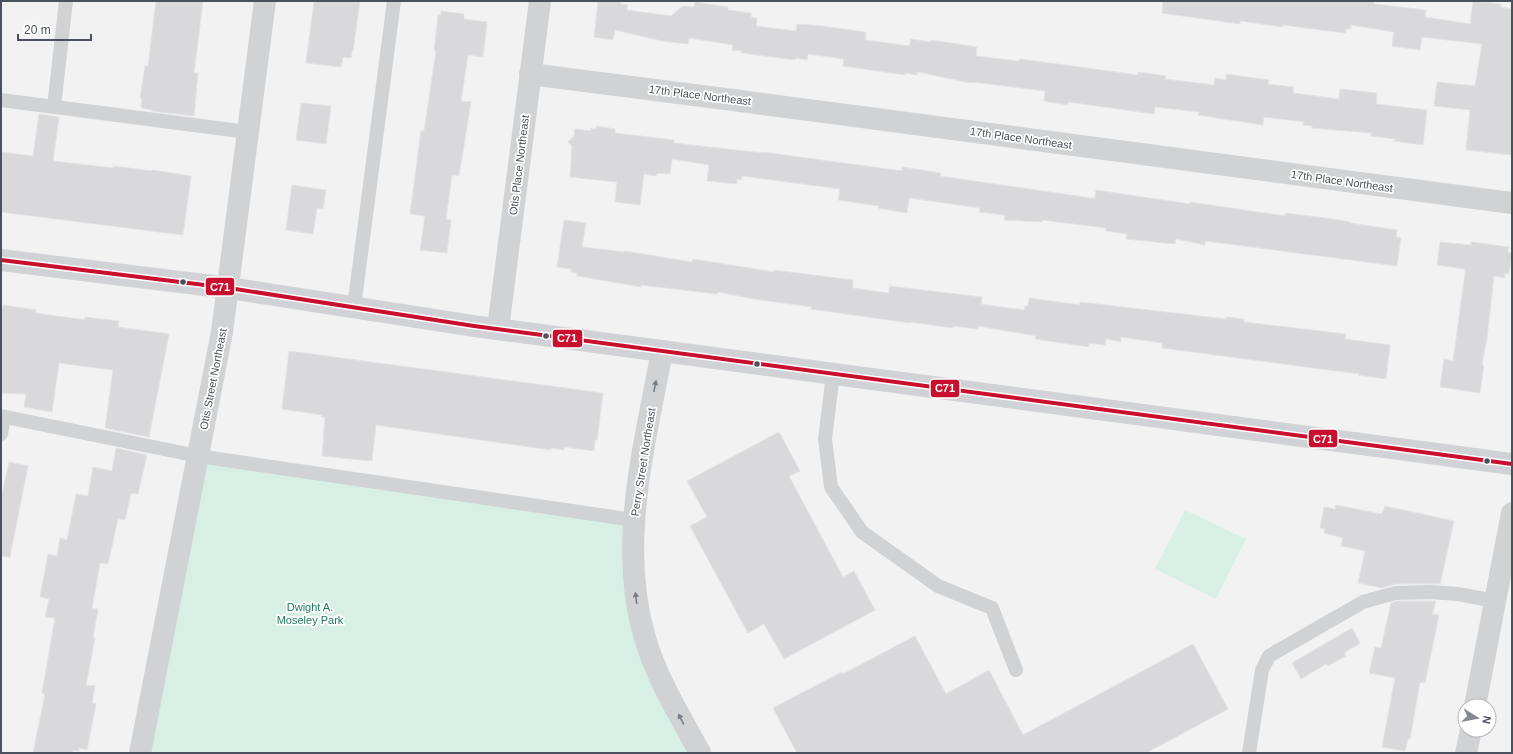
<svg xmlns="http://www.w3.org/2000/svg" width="1513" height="754" font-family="Arial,sans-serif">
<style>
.green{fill:#d8efe5}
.building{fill:#d9d9db;stroke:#e3e3e4}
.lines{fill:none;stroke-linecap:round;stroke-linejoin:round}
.service{stroke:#d0d2d4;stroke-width:14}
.minor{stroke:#d0d2d4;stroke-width:22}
.secondary{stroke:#d0d2d5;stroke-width:22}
.bus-1-casing{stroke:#fff;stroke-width:7}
.bus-1{stroke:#c8102e;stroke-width:4}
.oneway{fill:#797e86}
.bus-dot{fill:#4a505c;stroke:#fff;stroke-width:1.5}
.labels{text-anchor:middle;stroke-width:3.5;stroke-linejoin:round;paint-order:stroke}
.street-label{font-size:11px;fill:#4a505c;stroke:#fff}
.park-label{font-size:11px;fill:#20785f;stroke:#fff}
.line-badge{stroke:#fff;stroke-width:1.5}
.badge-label{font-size:11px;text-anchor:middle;font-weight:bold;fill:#fff}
</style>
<rect width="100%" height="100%" fill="#f2f2f2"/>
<path class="green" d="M 198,456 L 634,520 L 645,640 L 700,753 L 140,753 Z
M 1185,510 L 1246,539 L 1216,599 L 1155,569 Z"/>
<path class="building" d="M 156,1 L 203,1 L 194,73 L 198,73 L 194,116 L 152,111 L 152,110 L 142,108 L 141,107 L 142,98 L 140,98 L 145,66 L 148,66 Z
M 314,1 L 360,1 L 353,51 L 352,51 L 351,58 L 343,57 L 341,67 L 306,63 Z
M 598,1 L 621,1 L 620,4 L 628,5 L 627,10 L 671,16 L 683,6 L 694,7 L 695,2 L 728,7 L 728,10 L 751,13 L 751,17 L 757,18 L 756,26 L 796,31 L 797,24 L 822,26 L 865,32 L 866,33 L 865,40 L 909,46 L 911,39 L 931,42 L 931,40 L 977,47 L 976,56 L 1019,61 L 1020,59 L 1138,75 L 1138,72 L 1166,76 L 1165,79 L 1214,85 L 1215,78 L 1226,80 L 1226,74 L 1269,80 L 1268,84 L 1294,87 L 1293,93 L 1339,99 L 1340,89 L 1377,93 L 1376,104 L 1427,110 L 1423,145 L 1394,141 L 1395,139 L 1370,136 L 1371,133 L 1312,128 L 1312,126 L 1303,125 L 1304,122 L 1264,117 L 1263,125 L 1198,115 L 1199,112 L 1155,107 L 1154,114 L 1068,102 L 1068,105 L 1044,101 L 1045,91 L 972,82 L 971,83 L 918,72 L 917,75 L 905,73 L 905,75 L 843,66 L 844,59 L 808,54 L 807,60 L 796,58 L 795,60 L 741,53 L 741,51 L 732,50 L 733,45 L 689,38 L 688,44 L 662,41 L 615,30 L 613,40 L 594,37 Z
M 1163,1 L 1374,1 L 1374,4 L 1426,10 L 1425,17 L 1470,24 L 1473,1 L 1501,4 L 1501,7 L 1512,9 L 1512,155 L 1466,150 L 1470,110 L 1434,106 L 1437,82 L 1475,86 L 1482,44 L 1422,37 L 1420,50 L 1392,46 L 1394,32 L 1351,25 L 1351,29 L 1346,29 L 1345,33 L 1283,25 L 1283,27 L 1240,21 L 1240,24 L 1162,13 Z
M 441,11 L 464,14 L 464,19 L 487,22 L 483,57 L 468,55 L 461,101 L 471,102 L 459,176 L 452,175 L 446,219 L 451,220 L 447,253 L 420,250 L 425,216 L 410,214 L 421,131 L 424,131 L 436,51 L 434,51 L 438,15 L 441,15 Z
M 301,103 L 331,106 L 326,144 L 296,140 Z
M 39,114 L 59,117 L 53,161 L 113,168 L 113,166 L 152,171 L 152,170 L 191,176 L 183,235 L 1,212 L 1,152 L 33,156 Z
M 597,126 L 615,129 L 615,133 L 674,140 L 674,143 L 763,153 L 763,152 L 902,171 L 902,167 L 941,173 L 940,176 L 1091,198 L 1095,198 L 1096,190 L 1190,204 L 1190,202 L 1285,216 L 1286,213 L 1333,219 L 1350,222 L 1350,223 L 1397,230 L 1396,237 L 1401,238 L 1397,266 L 1205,241 L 1205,245 L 1176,239 L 1175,244 L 1126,239 L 1127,234 L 1106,231 L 1106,228 L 1042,220 L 1042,222 L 1004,220 L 1005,215 L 979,212 L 980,208 L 909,198 L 907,213 L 878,208 L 879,206 L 838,200 L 840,189 L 742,176 L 742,180 L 737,179 L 737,184 L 707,181 L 709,165 L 672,159 L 670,174 L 658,173 L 655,176 L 644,174 L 640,205 L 615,202 L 617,182 L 570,177 L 572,146 L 568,142 L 574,136 L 575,129 L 590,131 L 591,128 L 596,129 Z
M 292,185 L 326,190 L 323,209 L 317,208 L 313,234 L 286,230 Z
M 564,220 L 586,223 L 582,247 L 624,252 L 625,251 L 692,262 L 693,259 L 774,272 L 774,270 L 853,280 L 853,288 L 889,293 L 889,286 L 982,297 L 981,304 L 1024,310 L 1025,306 L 1028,306 L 1029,298 L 1080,305 L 1080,302 L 1226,319 L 1226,317 L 1244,319 L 1244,322 L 1346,334 L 1345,339 L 1390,345 L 1386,379 L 1358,375 L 1359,374 L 1162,348 L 1162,343 L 1121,337 L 1121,342 L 1106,339 L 1105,345 L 1089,343 L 1089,347 L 1035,339 L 1036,336 L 978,326 L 978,329 L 953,326 L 953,328 L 910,322 L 910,323 L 811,309 L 812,307 L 754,299 L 718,292 L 717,294 L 641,285 L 641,287 L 577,276 L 577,273 L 571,272 L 571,269 L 557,267 Z
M 1440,242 L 1471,245 L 1471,242 L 1509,247 L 1508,252 L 1512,253 L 1509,274 L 1505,273 L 1505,278 L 1494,276 L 1487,338 L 1482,365 L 1484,365 L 1480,393 L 1440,387 L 1444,359 L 1453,361 L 1465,273 L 1465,269 L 1437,265 Z
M 3,305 L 36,310 L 36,313 L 85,320 L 85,317 L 119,321 L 118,327 L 169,334 L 149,437 L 105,428 L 113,370 L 59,363 L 52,412 L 24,407 L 26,394 L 1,393 L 1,316 Z
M 289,351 L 603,393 L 597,440 L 595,440 L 594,451 L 564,447 L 564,450 L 551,448 L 551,450 L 376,425 L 372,461 L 322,456 L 325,417 L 321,417 L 322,415 L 282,409 Z
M 779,432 L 800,471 L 789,476 L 843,577 L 854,571 L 875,610 L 784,659 L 764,624 L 748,633 L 690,526 L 707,517 L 687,481 Z
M 116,448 L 147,455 L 138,494 L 131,493 L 125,520 L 118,519 L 108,564 L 100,563 L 92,608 L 98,609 L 93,638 L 95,638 L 86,685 L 95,686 L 92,703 L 96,704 L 87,750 L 79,748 L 79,751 L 73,750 L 72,753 L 33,753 L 45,694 L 42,693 L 55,618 L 45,617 L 49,599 L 40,597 L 48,554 L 57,556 L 60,538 L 67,540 L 76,494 L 88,496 L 93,467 L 112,471 Z
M 9,462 L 28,466 L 10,557 L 1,556 L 1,499 Z
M 1336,505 L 1382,514 L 1385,506 L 1454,521 L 1440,584 L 1395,584 L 1382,588 L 1358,583 L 1365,551 L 1341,546 L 1343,538 L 1324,533 L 1325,529 L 1320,528 L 1324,507 L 1335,509 Z
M 1396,601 L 1436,601 L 1432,614 L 1439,615 L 1425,683 L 1420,682 L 1410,739 L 1408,739 L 1405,751 L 1382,747 L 1395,678 L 1369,673 L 1375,647 L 1381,648 L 1391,603 Z
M 1352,628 L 1360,643 L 1344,653 L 1346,656 L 1328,666 L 1326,664 L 1301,679 L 1292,663 Z
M 915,636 L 946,694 L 989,670 L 1023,735 L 1193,644 L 1228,709 L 1146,753 L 797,753 L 773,708 L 842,672 L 843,674 Z"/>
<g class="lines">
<path class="service" d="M 1,100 L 248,132
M 54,107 L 66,1
M 354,307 L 394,1
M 833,374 L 825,439 L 831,487 L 862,532 L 938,586 L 992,608 L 1016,670
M 1,416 L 198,456 L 634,520
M 1,434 L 4,417
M 1249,753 L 1262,670 L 1269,656 L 1363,602 L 1395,593 L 1430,592 L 1458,594 L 1495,601"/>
<path class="minor" d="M 530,74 L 733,100 L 1512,203
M 498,329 L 540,1
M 662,351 C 645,445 617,543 645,638 C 657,679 680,716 700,753
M 1475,706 L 1512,513
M 140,753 L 222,332 L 265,1
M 1466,753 L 1471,730"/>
<path class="secondary" d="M 1,260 L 229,288 L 474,326 L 1512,464"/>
<defs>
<path id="bus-1" d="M 1,260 L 229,288 L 474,326 L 1512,464"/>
</defs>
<use href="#bus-1" class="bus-1-casing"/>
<use href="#bus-1" class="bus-1"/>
</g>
<defs><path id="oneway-solid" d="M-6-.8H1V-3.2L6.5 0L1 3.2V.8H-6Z"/></defs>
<g class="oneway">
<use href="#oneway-solid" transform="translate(655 386) rotate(-79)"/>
<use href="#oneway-solid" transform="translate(636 598) rotate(-97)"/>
<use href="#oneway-solid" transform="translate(681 719) rotate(-118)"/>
</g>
<g class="bus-dot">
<circle cx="183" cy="282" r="3.5"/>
<circle cx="546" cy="336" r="3.5"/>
<circle cx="757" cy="364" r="3.5"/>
<circle cx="1487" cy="461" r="3.5"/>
</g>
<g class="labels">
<g class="street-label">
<text transform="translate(700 95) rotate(7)" y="4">17th Place Northeast</text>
<text transform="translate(1021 138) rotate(8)" y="4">17th Place Northeast</text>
<text transform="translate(519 165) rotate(-83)" y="4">Otis Place Northeast</text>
<text transform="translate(1342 181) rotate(8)" y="4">17th Place Northeast</text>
<text transform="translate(213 379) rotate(-79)" y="4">Otis Street Northeast</text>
<text transform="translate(643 462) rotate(-81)" y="4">Perry Street Northeast</text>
</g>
<g class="park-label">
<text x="310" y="611">Dwight A.<tspan x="310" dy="13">Moseley Park</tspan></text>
</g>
</g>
<g class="line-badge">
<rect x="205" y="277" width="30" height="19" rx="4" fill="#c8102e"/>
<rect x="552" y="329" width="31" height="19" rx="4" fill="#c8102e"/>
<rect x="930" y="379" width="30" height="19" rx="4" fill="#c8102e"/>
<rect x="1308" y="429" width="30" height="19" rx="4" fill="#c8102e"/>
</g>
<g class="badge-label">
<text x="220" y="291">C71</text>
<text x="567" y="342">C71</text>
<text x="945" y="392">C71</text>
<text x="1323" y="443">C71</text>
</g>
<rect width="1513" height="754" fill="none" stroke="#4a505c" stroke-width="4"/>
<g transform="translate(1477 718) rotate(101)"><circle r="19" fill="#ffffff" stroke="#b7b9be"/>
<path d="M0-3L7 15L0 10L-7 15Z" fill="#858990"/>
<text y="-6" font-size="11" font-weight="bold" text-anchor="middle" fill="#4a505c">N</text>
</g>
<path d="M18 34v6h73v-6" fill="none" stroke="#4a505c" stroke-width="2"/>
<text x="24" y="34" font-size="12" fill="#4a505c" stroke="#ffffff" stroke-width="3" paint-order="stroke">20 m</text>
</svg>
